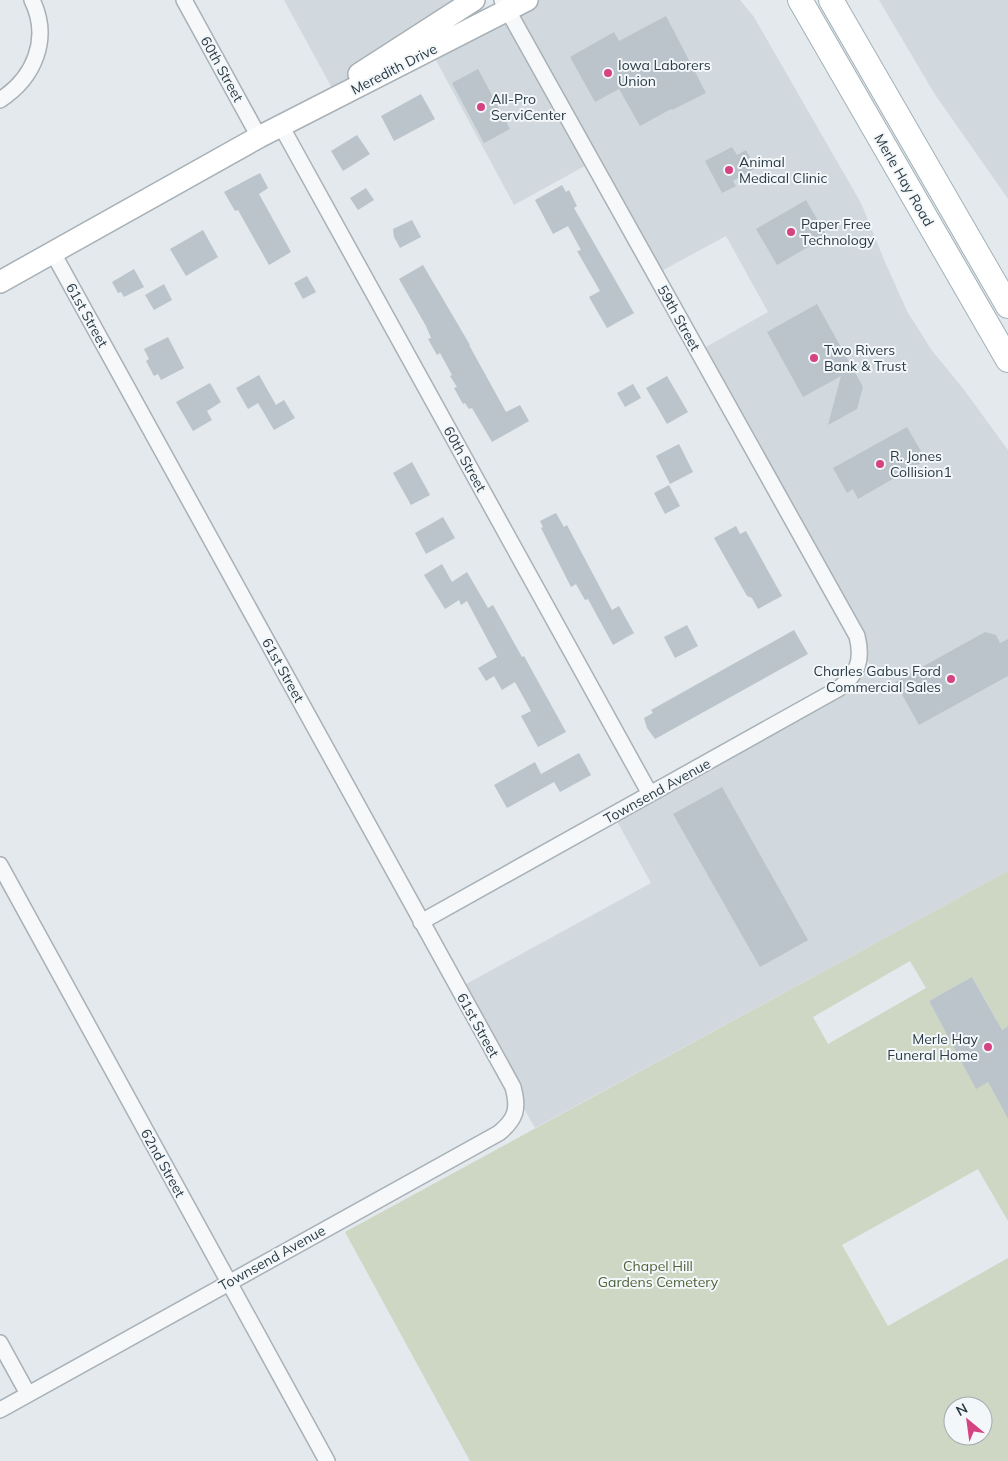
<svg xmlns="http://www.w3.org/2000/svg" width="1008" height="1461" font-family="Mulish,sans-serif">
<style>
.built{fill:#d1d9de}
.green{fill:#ced6c4;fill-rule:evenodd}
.building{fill:#bac4ca}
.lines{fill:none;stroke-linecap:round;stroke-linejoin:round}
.street-casing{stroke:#a8b1b7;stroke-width:18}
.secondary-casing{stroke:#a8b1b7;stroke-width:24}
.primary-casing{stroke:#a2b1b8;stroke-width:26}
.street{stroke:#f6f8fa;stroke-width:15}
.secondary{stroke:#fff;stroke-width:21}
.primary{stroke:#fff;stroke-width:24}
.poi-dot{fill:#d54383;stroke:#f3f7f9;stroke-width:2}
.labels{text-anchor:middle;stroke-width:4;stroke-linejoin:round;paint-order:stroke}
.poi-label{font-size:14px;fill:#2a3b45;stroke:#f3f7f9;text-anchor:start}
.street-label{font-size:14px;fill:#2a3b45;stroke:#f3f7f9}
.park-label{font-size:14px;fill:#4b6236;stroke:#f3f7f9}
</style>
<rect width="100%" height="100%" fill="#e3e9ec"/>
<path class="built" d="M 284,0 L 474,0 L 333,90 Z
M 527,0 L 740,0 L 754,17 L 861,203 L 885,262 L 908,313 L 933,352 L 962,387 L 1008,450 L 1008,871 L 535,1128 L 457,989 L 651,883 L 613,814 L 871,667 L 699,351 L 768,312 L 726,236 L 654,275 L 592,162 L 514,205 L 431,51 Z
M 879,0 L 1008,0 L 1008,199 L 934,93 Z"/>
<path class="green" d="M 1008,871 L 1008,1026 L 994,1035 L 997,1021 L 972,977 L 929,1001 L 976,1088 L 988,1082 L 1008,1119 L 1008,1221 L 978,1169 L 842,1245 L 888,1326 L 1008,1258 L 1008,1461 L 470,1461 L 345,1232 ZM 910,961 L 926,988 L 828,1044 L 813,1017 ZM 953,1406 L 983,1406 L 983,1436 L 953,1436 Z"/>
<path class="building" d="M 666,16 L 706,93 L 672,110 L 671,109 L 640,126 L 619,89 L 595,102 L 570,57 L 614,32 L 619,41 Z
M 478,69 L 510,129 L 484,143 L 452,83 Z
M 421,94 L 435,119 L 394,141 L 381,116 Z
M 357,135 L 370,154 L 343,171 L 331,151 Z
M 732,147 L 737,155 L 746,150 L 756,168 L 733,181 L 736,186 L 722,193 L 705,161 Z
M 260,173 L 268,188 L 259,194 L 291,252 L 269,265 L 238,210 L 235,211 L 224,192 Z
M 562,185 L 566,192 L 569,190 L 577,206 L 574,208 L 634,313 L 607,328 L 589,297 L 600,291 L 577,251 L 581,250 L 568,226 L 553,234 L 535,200 Z
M 366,188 L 374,200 L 358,210 L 350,198 Z
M 806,200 L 827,236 L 777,265 L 756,229 Z
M 412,220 L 421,237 L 400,248 L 394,237 L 393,229 Z
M 203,230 L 218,257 L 186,276 L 170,249 Z
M 423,265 L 470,345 L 469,345 L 506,412 L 520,405 L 529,421 L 492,442 L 472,408 L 469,409 L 465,403 L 463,404 L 454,388 L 457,387 L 450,376 L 452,375 L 440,353 L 437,355 L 428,339 L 431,338 L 426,326 L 399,279 Z
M 134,269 L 144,287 L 124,297 L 121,292 L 118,293 L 112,282 Z
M 307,276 L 316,292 L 303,299 L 294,283 Z
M 164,284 L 172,300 L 154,310 L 145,295 Z
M 817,304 L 863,387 L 857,409 L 828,425 L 841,376 L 803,397 L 767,332 Z
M 168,337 L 184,368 L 161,380 L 158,374 L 154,376 L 146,361 L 149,359 L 144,349 Z
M 259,375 L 276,405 L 284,400 L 295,418 L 274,430 L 258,403 L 248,409 L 236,388 Z
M 667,376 L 688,412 L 667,424 L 646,388 Z
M 210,383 L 221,402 L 207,411 L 212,420 L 193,431 L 176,402 Z
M 633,384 L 641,398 L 625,407 L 617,393 Z
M 907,427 L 926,460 L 858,499 L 853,489 L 847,493 L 833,468 Z
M 679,444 L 693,472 L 670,484 L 656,456 Z
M 412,462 L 430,495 L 411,505 L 393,473 Z
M 669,485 L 680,506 L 665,514 L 654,493 Z
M 556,513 L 564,527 L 567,525 L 612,610 L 619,606 L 634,633 L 613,645 L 588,599 L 585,600 L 576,584 L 571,587 L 541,528 L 543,527 L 540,521 Z
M 443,517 L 455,538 L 426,554 L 415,533 Z
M 736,526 L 740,534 L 746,531 L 782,596 L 758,609 L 752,598 L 747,596 L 714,538 Z
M 442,564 L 452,582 L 467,572 L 488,608 L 493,605 L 522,657 L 524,656 L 566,732 L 538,747 L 521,716 L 531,711 L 515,682 L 502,690 L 494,676 L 486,681 L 478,668 L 497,657 L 467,601 L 461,605 L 459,600 L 445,609 L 424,575 Z
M 687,625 L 698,646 L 675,658 L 664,637 Z
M 794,630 L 808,654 L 655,739 L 647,728 L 644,718 L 653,713 L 651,710 Z
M 985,632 L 996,635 L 1000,643 L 1008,639 L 1008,676 L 919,725 L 895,682 Z
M 579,753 L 591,775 L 560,792 L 554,782 L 507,808 L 494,785 L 535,762 L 541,774 Z
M 722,787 L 808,940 L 760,967 L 673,814 Z
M 972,977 L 1002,1030 L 1008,1026 L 1008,1119 L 988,1082 L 976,1089 L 929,1001 Z"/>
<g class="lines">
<defs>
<path id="street" d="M 184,0 L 259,137
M 0,100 C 34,78 51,39 32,0
M 280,124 L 650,794
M 0,865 L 327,1461
M 421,922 L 838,689 C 858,674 863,660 857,636 L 502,0
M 0,1343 L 28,1394
M 0,1410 L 499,1133 C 516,1119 519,1109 513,1087 L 53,253"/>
<path id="secondary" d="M 359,74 L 474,0
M 0,282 L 259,137 L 527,0"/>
<path id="primary" d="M 800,0 L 1008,360
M 831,0 L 1008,306"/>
</defs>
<use href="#street" class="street-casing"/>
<use href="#secondary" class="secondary-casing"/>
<use href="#primary" class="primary-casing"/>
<use href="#street" class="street"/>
<use href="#secondary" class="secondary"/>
<use href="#primary" class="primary"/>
</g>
<g class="poi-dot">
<circle cx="608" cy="73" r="5"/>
<circle cx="481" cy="107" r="5"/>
<circle cx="729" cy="170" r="5"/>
<circle cx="791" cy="232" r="5"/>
<circle cx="814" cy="358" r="5"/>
<circle cx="880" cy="464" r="5"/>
<circle cx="951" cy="679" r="5"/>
<circle cx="988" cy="1047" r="5"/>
</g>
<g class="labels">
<g class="poi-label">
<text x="618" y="70">Iowa Laborers<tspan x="618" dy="16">Union</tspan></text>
<text x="491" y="104">All-Pro<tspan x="491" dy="16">ServiCenter</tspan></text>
<text x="739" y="167">Animal<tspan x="739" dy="16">Medical Clinic</tspan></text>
<text x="801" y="229">Paper Free<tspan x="801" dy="16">Technology</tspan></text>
<text x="824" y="355">Two Rivers<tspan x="824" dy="16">Bank &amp; Trust</tspan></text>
<text x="890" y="461">R. Jones<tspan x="890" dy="16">Collision1</tspan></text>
<text x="941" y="676" text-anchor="end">Charles Gabus Ford<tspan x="941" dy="16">Commercial Sales</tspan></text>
<text x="978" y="1044" text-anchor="end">Merle Hay<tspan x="978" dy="16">Funeral Home</tspan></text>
</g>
<g class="street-label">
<text transform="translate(222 69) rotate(61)" y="5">60th Street</text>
<text transform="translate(394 69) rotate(-27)" y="5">Meredith Drive</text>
<text transform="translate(904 180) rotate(60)" y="5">Merle Hay Road</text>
<text transform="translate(87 315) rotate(61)" y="5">61st Street</text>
<text transform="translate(679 318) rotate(61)" y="5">59th Street</text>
<text transform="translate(465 459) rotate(61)" y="5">60th Street</text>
<text transform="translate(283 670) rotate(61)" y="5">61st Street</text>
<text transform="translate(657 791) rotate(-29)" y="5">Townsend Avenue</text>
<text transform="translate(478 1025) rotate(61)" y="5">61st Street</text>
<text transform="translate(163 1163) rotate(61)" y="5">62nd Street</text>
<text transform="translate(272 1258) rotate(-29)" y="5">Townsend Avenue</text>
</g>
<g class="park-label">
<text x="658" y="1271">Chapel Hill<tspan x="658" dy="16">Gardens Cemetery</tspan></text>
</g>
</g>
<g transform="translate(968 1421) rotate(331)"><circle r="24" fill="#f3f7f9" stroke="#a3acb1"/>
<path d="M0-4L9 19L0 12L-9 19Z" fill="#d54383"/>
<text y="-8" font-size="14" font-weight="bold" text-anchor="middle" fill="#2a3b45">N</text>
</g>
</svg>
